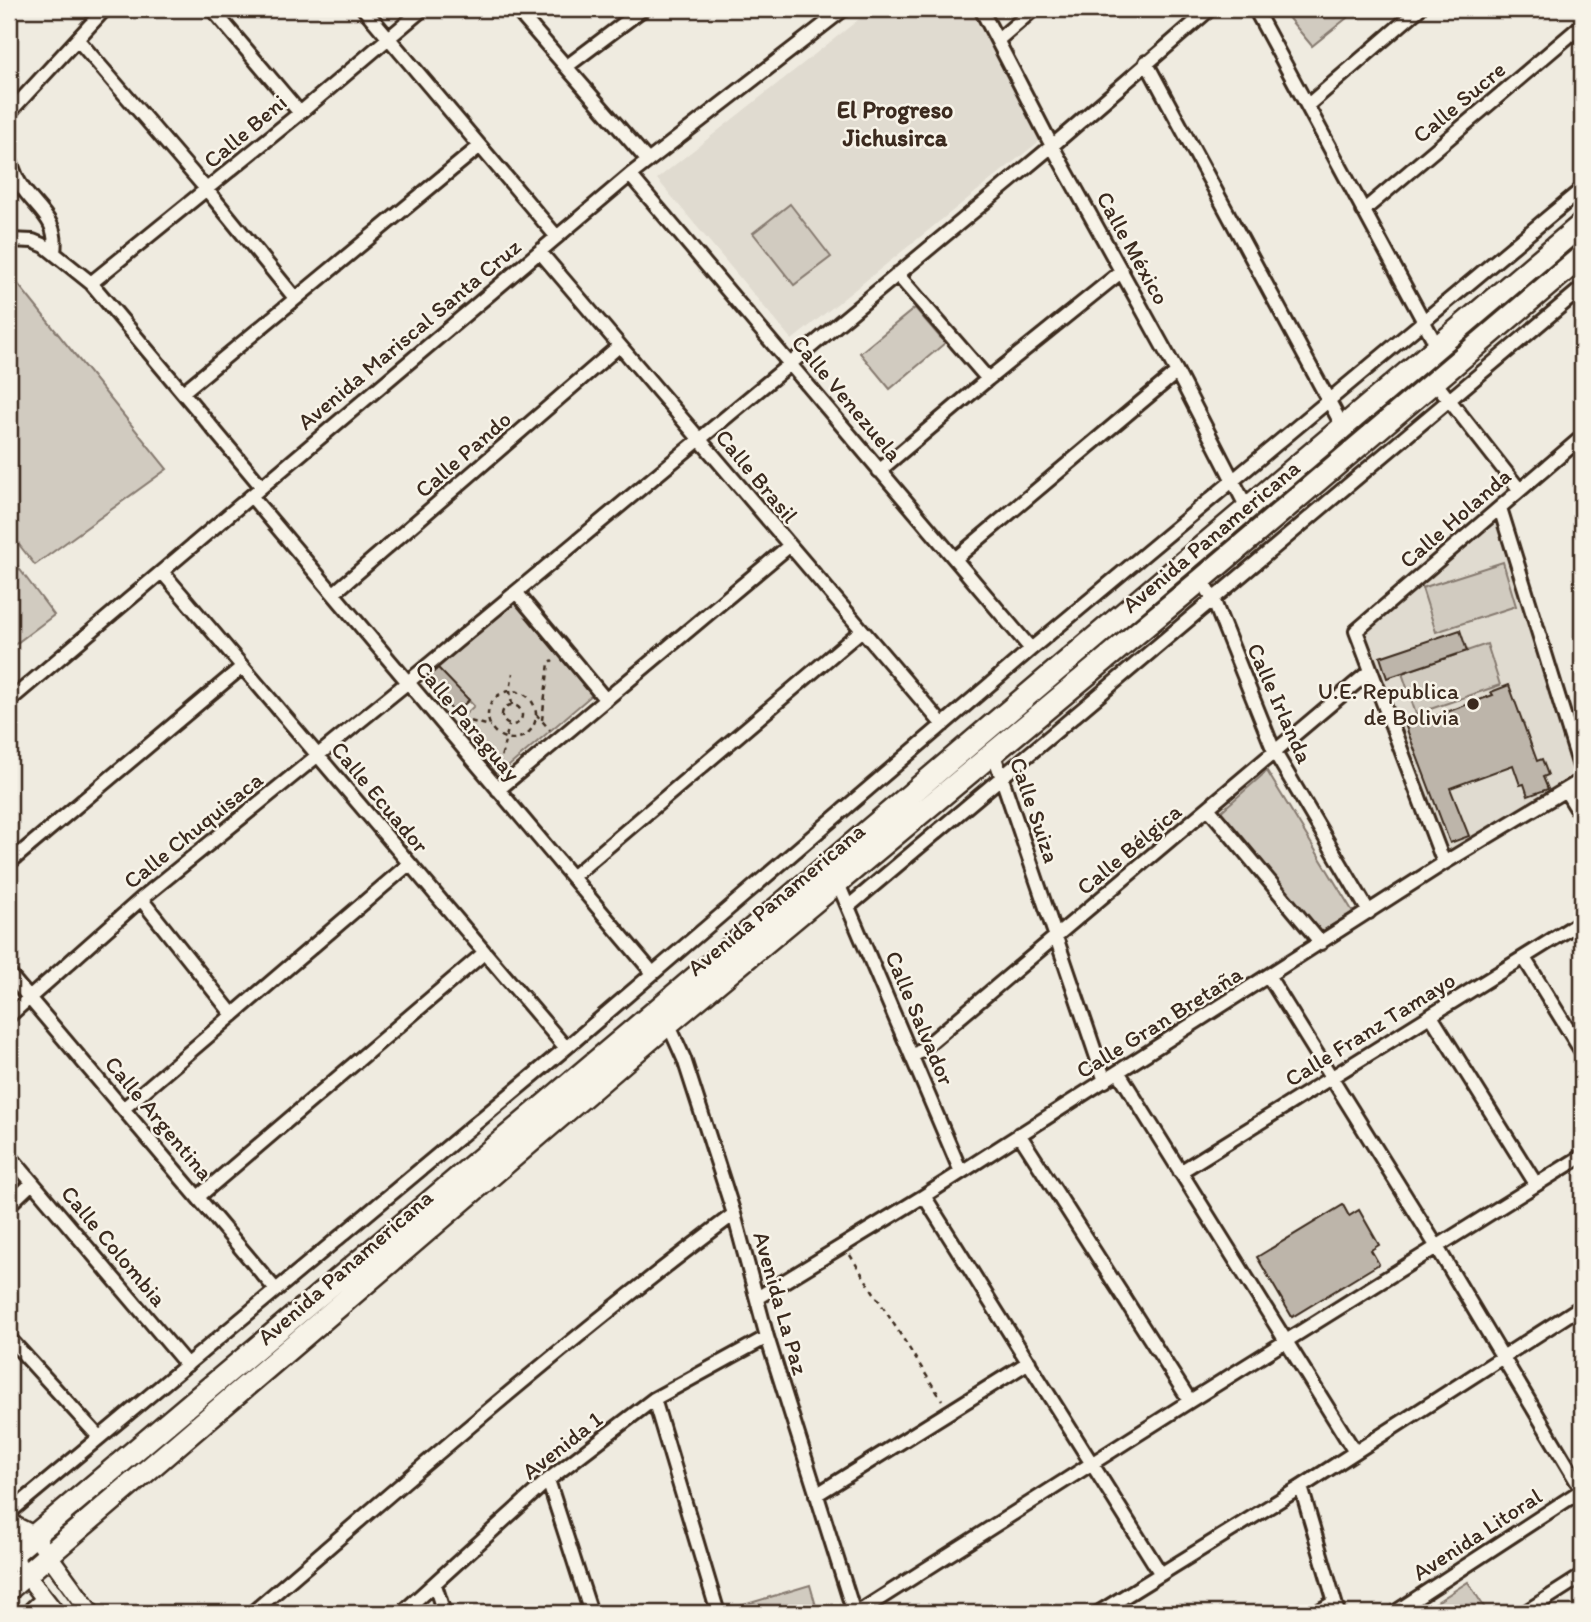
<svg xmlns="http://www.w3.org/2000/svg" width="1591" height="1622" font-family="Itim,sans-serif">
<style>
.built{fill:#e0dbd0}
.green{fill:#d1cbc0;stroke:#867a6f;stroke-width:2}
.building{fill:#bdb5aa;stroke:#3b2a1e;stroke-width:2}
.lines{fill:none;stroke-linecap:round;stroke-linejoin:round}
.minor-casing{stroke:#3b2a1e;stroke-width:18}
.tertiary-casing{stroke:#3b2a1e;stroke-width:21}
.trunk-casing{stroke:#3b2a1e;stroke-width:26}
.path{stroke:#3b2a1e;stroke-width:2.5;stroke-dasharray:5 5;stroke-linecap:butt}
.minor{stroke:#f7f3e8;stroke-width:12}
.tertiary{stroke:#f7f3e8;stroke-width:16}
.trunk{stroke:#f7f3e8;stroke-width:21}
.poi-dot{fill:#3b2a1e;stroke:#f7f3e8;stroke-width:2.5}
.labels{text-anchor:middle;stroke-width:5;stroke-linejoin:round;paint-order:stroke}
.street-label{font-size:23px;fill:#3b2a1e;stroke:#f7f3e8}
.poi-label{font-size:23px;fill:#3b2a1e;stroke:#f7f3e8;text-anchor:end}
.neighbourhood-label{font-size:24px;font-weight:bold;fill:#3b2a1e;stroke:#f7f3e8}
</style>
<rect width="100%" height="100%" fill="#efebe0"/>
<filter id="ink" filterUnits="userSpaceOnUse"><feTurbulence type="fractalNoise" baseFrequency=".0143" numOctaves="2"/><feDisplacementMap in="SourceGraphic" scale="14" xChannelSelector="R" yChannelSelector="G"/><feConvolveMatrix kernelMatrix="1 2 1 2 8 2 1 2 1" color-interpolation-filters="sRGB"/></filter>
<g filter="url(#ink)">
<path class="built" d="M 872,9 L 970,9 L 1042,139 L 792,340 L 657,179 Z
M 1498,519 L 1574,777 L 1447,854 L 1366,632 Z"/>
<path class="green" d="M 1281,9 L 1358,9 L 1312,46 Z
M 790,204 L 831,257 L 794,285 L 753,233 Z
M 9,273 L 167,469 L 35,565 L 9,532 Z
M 915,308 L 945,343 L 890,389 L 860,353 Z
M 9,555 L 54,615 L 9,649 Z
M 1503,562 L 1516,606 L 1436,632 L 1422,588 Z
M 514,602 L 592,695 L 495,778 L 454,725 L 474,706 L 438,668 Z
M 1487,644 L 1500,685 L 1416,714 L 1402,673 Z
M 1267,771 L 1353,912 L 1319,933 L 1218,814 Z
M 1468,1582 L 1488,1613 L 1420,1613 Z
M 810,1585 L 818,1613 L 739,1613 L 737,1607 Z"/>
<path class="building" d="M 1460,630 L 1467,651 L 1387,678 L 1380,657 Z
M 438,668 L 469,700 L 455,713 L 424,681 Z
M 1509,685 L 1537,761 L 1542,759 L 1548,775 L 1543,777 L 1548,789 L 1528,796 L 1524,784 L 1520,785 L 1513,765 L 1450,788 L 1469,836 L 1450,843 L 1406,727 L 1493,695 L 1491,692 Z
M 1343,1205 L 1349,1216 L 1359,1210 L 1379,1245 L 1371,1250 L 1379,1264 L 1292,1317 L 1257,1257 Z"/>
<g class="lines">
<defs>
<path id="minor" d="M 212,9 L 300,113
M 364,9 L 557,237
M 516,9 L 648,161
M 981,9 L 1052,146 L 1177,372 L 1247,508
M 1255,9 L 1438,348
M 78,40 L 207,190 L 295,298
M 998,40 L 1034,9
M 1146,62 L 1343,427
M 566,67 L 643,9
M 1308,105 L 1419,9
M 9,113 L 105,9
M 9,157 C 12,166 15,176 20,184 C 35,209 59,218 54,252
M 630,175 L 1031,649
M 1363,211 L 1582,25
M 9,240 L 33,241 L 45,246 L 91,283 L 261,486
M 540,252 L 943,725
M 897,274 L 988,379
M 91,283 L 300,113 L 423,9
M 1435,382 L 1519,489
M 183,392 L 480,146
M 879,471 L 988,379 L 1122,271
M 251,496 L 652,972
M 1500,508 L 1582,773
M 955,559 L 1177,372
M 163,573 L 566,1048
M 1202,579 L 1215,604 L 1274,751 L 1369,912
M 516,592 L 606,700
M 334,593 L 619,346
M 9,701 L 630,175 L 844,9
M 993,752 L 1105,1081
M 498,790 L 789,546
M 1566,791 L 1582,817
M 1209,809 L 1321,943
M 9,863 L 242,667
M 1444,863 L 1356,631 L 1582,437
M 572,877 L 862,630
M 837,881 L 961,1172
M 141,899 L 233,1015
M 849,906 L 1582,288
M 1524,958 L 1582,1052
M 9,974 L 276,1290
M 1269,977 L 1437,1247 L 1582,1490
M 9,1016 L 141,899 L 408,682 L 1052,146 L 1210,9
M 1431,1016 L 1536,1184
M 667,1021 L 684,1059 L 734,1214 L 767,1337 L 854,1613
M 913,1057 L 1370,671
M 1119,1073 L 1355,1452
M 123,1109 L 409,864
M 1019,1134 L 1190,1401
M 9,1155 L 187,1365
M 1180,1172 L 1582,921
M 924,1196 L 1161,1574
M 198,1197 L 484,953
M 9,1205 L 32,1183
M 757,1298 L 924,1196 L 1444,863 L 1582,780
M 9,1338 L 99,1437
M 654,1399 L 718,1613
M 548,1480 L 591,1613
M 1301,1487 L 1338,1613
M 816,1495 L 1029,1362
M 9,1513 L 566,1048 L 1031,649 L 1582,189
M 435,1585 L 444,1613
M 31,1613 L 31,1609 L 44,1597
M 252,1613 C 410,1477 567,1339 734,1214
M 402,1613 L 548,1480 L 654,1399 L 767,1337
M 857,1613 L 1190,1401 L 1582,1156
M 1098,1613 L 1301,1487 L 1582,1306
M 1316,1613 L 1334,1602
M 1394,1613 L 1582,1490
M 1524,1613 L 1582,1576"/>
<path id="tertiary" d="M 9,1517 L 14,1525 L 34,1535 L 91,1613
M 15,1545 L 17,1563 L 56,1613"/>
<path id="trunk" d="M 9,1557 L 658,1009 L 1582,224
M 9,1589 L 669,1023 L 1202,579 L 1582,256"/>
</defs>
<use href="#minor" class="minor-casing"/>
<use href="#tertiary" class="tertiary-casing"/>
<use href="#trunk" class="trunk-casing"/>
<path class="path" d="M488 715a24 24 0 1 1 48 0a24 24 0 1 1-48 0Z
M502 715a10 10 0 1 1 20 0a10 10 0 1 1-20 0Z
M 512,705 L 510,691 L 513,673
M 536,714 L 550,730
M 461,719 L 491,726
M 542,720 L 549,663 L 553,660
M 499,766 L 509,725
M 850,1255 L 942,1400"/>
<use href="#minor" class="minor"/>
<use href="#tertiary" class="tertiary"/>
<use href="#trunk" class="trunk"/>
</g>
</g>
<circle class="poi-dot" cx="1473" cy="704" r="7"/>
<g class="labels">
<g class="street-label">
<text transform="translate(1459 102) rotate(-40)" y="8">Calle Sucre</text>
<text transform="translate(245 131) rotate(-40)" y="8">Calle Beni</text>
<text transform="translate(1133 248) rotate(61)" y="8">Calle México</text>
<text transform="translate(409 334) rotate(-40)" y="8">Avenida Mariscal Santa Cruz</text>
<text transform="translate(847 398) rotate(50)" y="8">Calle Venezuela</text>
<text transform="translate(463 454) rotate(-41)" y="8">Calle Pando</text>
<text transform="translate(757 476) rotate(50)" y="8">Calle Brasil</text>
<text transform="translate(1455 518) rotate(-41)" y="8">Calle Holanda</text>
<text transform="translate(1211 536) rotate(-40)" y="8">Avenida Panamericana</text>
<text transform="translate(1280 703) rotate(66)" y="8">Calle Irlanda</text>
<text transform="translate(468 721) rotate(50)" y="8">Calle Paraguay</text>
<text transform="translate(380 797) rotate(50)" y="8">Calle Ecuador</text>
<text transform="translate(1035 810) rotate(71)" y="8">Calle Suiza</text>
<text transform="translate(193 830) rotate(-39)" y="8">Calle Chuquisaca</text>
<text transform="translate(1129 849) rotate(-40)" y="8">Calle Bélgica</text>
<text transform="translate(776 899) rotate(-40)" y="8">Avenida Panamericana</text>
<text transform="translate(920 1018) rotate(67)" y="8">Calle Salvador</text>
<text transform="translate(1159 1022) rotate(-32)" y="8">Calle Gran Bretaña</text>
<text transform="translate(1370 1029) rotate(-32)" y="8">Calle Franz Tamayo</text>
<text transform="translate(159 1118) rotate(50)" y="8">Calle Argentina</text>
<text transform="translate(114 1246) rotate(50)" y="8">Calle Colombia</text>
<text transform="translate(345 1267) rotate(-41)" y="8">Avenida Panamericana</text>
<text transform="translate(781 1303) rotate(74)" y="8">Avenida La Paz</text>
<text transform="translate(562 1445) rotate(-38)" y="8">Avenida 1</text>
<text transform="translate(1477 1534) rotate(-33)" y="8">Avenida Litoral</text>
</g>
<g class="poi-label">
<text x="1459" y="699">U.E. Republica<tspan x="1459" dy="26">de Bolivia</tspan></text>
</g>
<g class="neighbourhood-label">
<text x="895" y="118">El Progreso<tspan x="895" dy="28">Jichusirca</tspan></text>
</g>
</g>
<rect width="1591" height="1622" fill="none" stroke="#f7f3e8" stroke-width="35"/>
<rect x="18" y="18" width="1556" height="1587" fill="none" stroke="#3b2a1e" stroke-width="2.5" filter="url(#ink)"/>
</svg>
